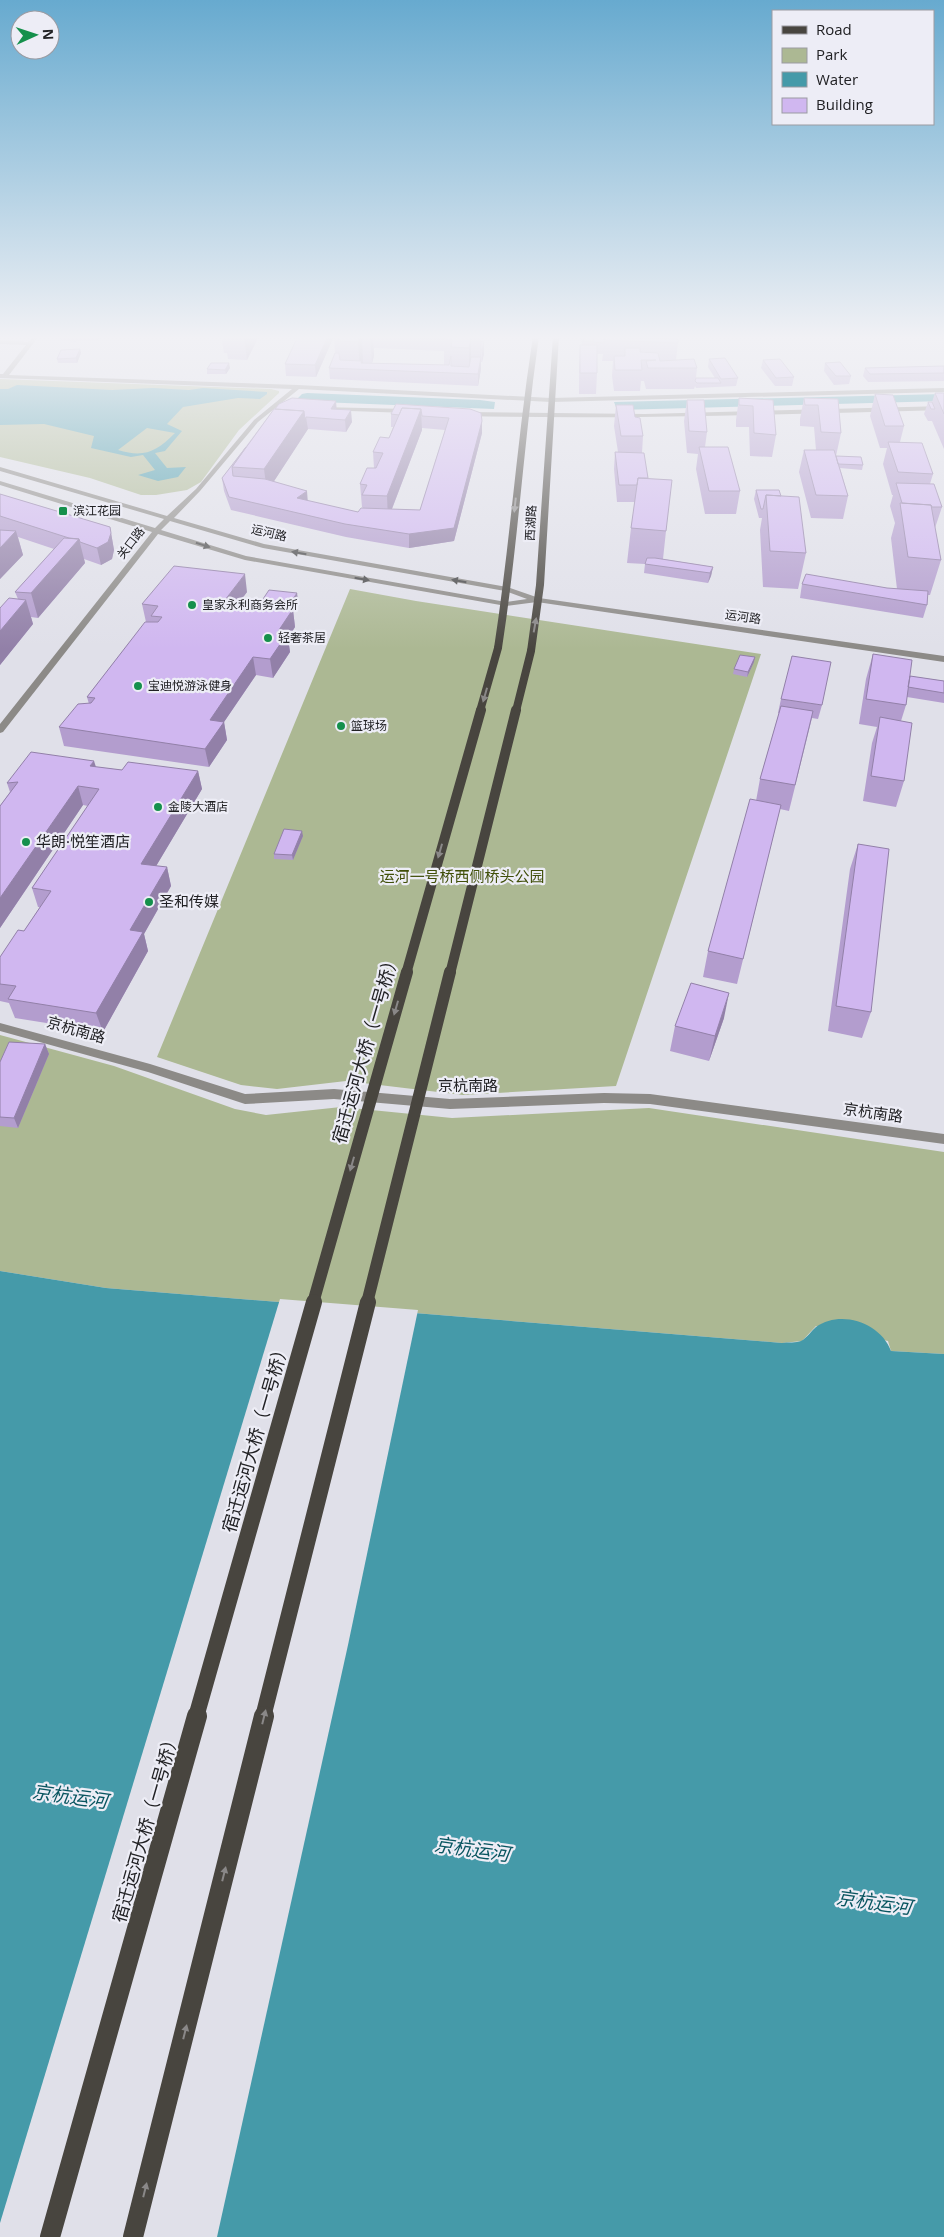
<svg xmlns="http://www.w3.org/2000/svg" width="944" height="2237" font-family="'Open Sans','Noto Sans SC',sans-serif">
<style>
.green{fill:#acb893}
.water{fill:#459aa9;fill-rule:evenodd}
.pier{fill:#e0e0e9}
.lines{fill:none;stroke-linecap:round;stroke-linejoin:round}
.minor{fill:#8c8a87;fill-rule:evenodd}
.major{fill:#48453f;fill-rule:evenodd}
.major-bridge-far4{stroke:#48453f;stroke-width:8}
.major-bridge-far3{stroke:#48453f;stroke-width:10}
.major-bridge-far2{stroke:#48453f;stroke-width:12}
.major-bridge-far1{stroke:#48453f;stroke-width:16}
.major-bridge{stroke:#48453f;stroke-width:20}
.wall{fill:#b39dce;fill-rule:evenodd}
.shaded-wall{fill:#9280a8}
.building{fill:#d0b7f0;stroke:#9280a8}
.oneway{fill:#8a8888}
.oneway2{fill:#464647}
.poi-dot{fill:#15904c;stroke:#ededf6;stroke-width:2}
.labels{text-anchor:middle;stroke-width:4.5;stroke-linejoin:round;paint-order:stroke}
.far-poi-label{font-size:12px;fill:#212124;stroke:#ededf6;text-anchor:start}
.far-street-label{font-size:12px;fill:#212124;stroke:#ededf6}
.poi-label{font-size:15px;fill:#212124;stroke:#ededf6;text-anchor:start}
.park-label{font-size:15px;fill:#404f09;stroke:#ededf6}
.street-label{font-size:15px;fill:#212124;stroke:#ededf6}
.near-street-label{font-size:18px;fill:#212124;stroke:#ededf6}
.near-water-label{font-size:19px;font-style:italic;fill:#095560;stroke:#ededf6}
</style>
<rect width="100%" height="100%" fill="#e0e0e9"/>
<path class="green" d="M 0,379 L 271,389 L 279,391 L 279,393 L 239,430 L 201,482 L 187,490 L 156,495 L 141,495 L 90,478 L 0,457 Z
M 350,589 L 416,601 L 761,654 L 616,1086 L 463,1095 L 346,1081 L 277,1089 L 241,1085 L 157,1057 Z
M 0,1035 L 114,1066 L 235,1109 L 266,1115 L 341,1107 L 452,1118 L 649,1108 L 944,1152 L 944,1354 L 891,1351 L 888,1341 L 816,1326 L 802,1341 L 782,1343 L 106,1288 L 0,1271 Z"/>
<path class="water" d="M 17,385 L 112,390 L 153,388 L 189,390 L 203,388 L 267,392 L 267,394 L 260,399 L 238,398 L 183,407 L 167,424 L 182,431 L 165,451 L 155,453 L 167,468 L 186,467 L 178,477 L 158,481 L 138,475 L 155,470 L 143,455 L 131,457 L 91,448 L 94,436 L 44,424 L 0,425 L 0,389 L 8,389 ZM 147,428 L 175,433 C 156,452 144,458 118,450 Z
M 307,393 L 480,400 L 495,402 L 494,409 L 295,401 L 302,394 Z
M 944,394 L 944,401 L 617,410 L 614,402 Z
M 0,1271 L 106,1288 L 782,1343 C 787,1342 797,1343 801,1341 C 807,1338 811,1331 816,1327 C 841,1309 881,1323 891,1351 L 944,1354 L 944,2237 L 0,2237 Z"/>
<path class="pier" d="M 280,1299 L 418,1310 L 348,1645 L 217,2237 L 0,2237 L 0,2223 Z"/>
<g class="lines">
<path class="minor" d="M 33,336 L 39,336 L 9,375 L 298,385 L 551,398 L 944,388 L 944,392 L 551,402 L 299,389 L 258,422 L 200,491 L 174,518 L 264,544 L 507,587 L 539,598 L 944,656 L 944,662 L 537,602 L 506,606 L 245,560 L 158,534 L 3,732 L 0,733 L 0,724 L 152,532 L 0,485 L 0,481 L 155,528 L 164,519 L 0,471 L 0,467 L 167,516 L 196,489 L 254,420 L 292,389 L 0,378 L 0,374 L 3,374 L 26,345 L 0,344 L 0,340 L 28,342 ZM 170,521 L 263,548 L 505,591 L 527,599 L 506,602 L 246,556 L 161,530 Z
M 944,406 L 944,410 C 785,414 625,420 466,416 L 463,414 L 466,412 L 645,414 Z
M 319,407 L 408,409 L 411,411 L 408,413 L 321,410 Z
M 0,1023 L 150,1064 L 245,1094 L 334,1089 L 450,1099 L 604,1093 L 650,1094 L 944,1134 L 944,1144 L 650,1104 L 604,1103 L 450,1109 L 334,1099 L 245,1104 L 148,1072 L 0,1031 Z"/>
<path class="major" d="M 533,336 L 539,336 C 524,440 518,544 502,648 L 498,651 L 494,648 C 510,544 517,440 533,336 Z
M 553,336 L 559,336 L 544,585 L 535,651 L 531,654 L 527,651 L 536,585 Z"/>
<path class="major-bridge-far4" d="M 480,711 L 498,648
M 516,711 L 531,651"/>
<path class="major-bridge-far3" d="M 406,974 L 481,710
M 450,974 L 516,710"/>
<path class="major-bridge-far2" d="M 313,1303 L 407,972
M 367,1303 L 450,972"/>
<path class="major-bridge-far1" d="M 196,1717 L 314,1302
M 263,1717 L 368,1302"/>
<path class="major-bridge" d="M 50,2237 L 197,1716
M 133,2237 L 264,1716"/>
</g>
<path class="wall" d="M 55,336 L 101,336 L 97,341 L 76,341 L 76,342 L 56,339 Z
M 221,336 L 259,336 L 247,360 L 228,359 L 227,353 L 224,353 Z
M 298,336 L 334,336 L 316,377 L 286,376 L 285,364 Z
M 334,336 L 481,336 L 481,341 L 484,342 L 484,354 L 482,362 L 481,362 L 481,369 L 478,386 L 330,379 L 329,368 L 335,353 ZM 374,348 L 444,351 L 444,365 L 372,363 L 374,356 Z
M 582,336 L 612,337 L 678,343 L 676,360 L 697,368 L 696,378 L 715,378 L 708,367 L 709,359 L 738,378 L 736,386 L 696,388 L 695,386 L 694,389 L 646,389 L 644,381 L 641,381 L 640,391 L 614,391 L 612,376 L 613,361 L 602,361 L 603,354 L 597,354 L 597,373 L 596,394 L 579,394 L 579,365 L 580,345 L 582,345 Z
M 80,349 L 81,353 L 77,363 L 58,363 L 57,359 Z
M 763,360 L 794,377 L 792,386 L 775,386 L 761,368 Z
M 825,363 L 851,376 L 849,384 L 834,385 L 824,371 Z
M 944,366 L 944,381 L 868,382 L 863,376 L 865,368 Z
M 230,368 L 226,374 L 207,374 L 207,369 Z
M 935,393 L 944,393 L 944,449 L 932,421 L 928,421 L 924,414 L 928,402 L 932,402 Z
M 875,394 L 904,426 L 900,442 L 933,474 L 930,484 L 942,507 L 935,528 L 941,560 L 930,595 L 928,595 L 927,605 L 923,618 L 800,598 L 802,584 L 897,589 L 891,538 L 895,523 L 890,506 L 893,495 L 892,495 L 883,464 L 887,448 L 880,448 L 870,416 Z
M 739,398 L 773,400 L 776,435 L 772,457 L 750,456 L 749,427 L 736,427 L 736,420 Z
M 804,398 L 838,399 L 841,433 L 836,456 L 863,465 L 862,470 L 840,468 L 848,496 L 843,519 L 811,518 L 799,472 L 804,450 L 816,450 L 814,427 L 800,426 L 800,419 Z
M 687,400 L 707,432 L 705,447 L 740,491 L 736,514 L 705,514 L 696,469 L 698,454 L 687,453 L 684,421 Z
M 616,405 L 635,417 L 643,436 L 642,453 L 648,478 L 666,531 L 663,559 L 713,567 L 711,576 L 708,583 L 644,573 L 645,564 L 627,563 L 631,528 L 635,502 L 617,502 L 614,469 L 615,452 L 618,452 L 614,426 Z
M 274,409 L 336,409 L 352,422 L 346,432 L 308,429 L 274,481 L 308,501 L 358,512 L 363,508 L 362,507 L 360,484 L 374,468 L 373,452 L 389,438 L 393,427 L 391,427 L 391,414 L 470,409 L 482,433 L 454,541 L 409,548 L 346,537 L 231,510 L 224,491 L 222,478 ZM 422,428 L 445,430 L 420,510 L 392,509 L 422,430 Z
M 756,490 L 781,496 L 806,553 L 798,589 L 763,587 L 760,530 L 762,518 L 759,518 L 754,499 Z
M 0,494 L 110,527 L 114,550 L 112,559 L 101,565 L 84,559 L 85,563 L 38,618 L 31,617 L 33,624 L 0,665 L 0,608 L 18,599 L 15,592 L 54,549 L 18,537 L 23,555 L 0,579 Z
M 247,592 L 239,602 L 259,605 L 297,593 L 298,603 L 293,610 L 295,627 L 288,638 L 290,652 L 273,678 L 256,675 L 224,722 L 227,740 L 209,767 L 64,746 L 59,727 L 89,704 L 87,697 L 146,622 L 142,604 Z
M 873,654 L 910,676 L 944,681 L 944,703 L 907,697 L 906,705 L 901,721 L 904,781 L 896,807 L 863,801 L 872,743 L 877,727 L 859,724 L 866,679 Z
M 754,662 L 747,677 L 733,674 L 734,669 Z
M 781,699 L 822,705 L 818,719 L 812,718 L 789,811 L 780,809 L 737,984 L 703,977 L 708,951 L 756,801 L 760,779 L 779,713 L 778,713 Z
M 96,767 L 122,770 L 198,771 L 202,789 L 156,866 L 167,867 L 171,886 L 144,934 L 148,951 L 103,1032 L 15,1018 L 9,1003 L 0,1001 L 0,957 L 24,931 L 40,907 L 38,907 L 32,888 L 88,806 L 83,805 L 0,928 L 0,806 L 10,792 L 7,783 Z
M 303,836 L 293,860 L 274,859 L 274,854 Z
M 858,844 L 871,1012 L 862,1038 L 828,1031 L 850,869 Z
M 724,1018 L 709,1061 L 670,1051 L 675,1026 Z
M 45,1044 L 49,1054 L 18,1128 L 0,1126 L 0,1062 Z"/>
<path class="shaded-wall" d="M 96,336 L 101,336 L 97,341 Z
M 244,336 L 259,336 L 247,360 Z
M 328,336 L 334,336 L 316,377 L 315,365 Z
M 360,336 L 362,336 L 363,363 L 360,369 L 358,342 Z
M 370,336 L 373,336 L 374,356 L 372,363 Z
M 481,336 L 481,369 L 478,386 L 478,374 L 480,362 Z
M 471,338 L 471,369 L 469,374 L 469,348 Z
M 484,342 L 484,354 L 482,362 L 482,350 Z
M 80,349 L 81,353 L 77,363 L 76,358 Z
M 229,363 L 230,368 L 226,374 L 225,370 Z
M 336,401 L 337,413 L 331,409 Z
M 421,409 L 422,430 L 388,519 L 387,496 Z
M 351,410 L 352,422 L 346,432 L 345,420 Z
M 304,411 L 306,417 L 308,429 L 267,492 L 264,469 Z
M 482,421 L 482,433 L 454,541 L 409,548 L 409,534 Z
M 307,491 L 308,504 L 297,498 Z
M 110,527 L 114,550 L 112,559 L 101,565 L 97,548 Z
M 16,531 L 23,555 L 0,579 L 0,548 Z
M 79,539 L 85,563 L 38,618 L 31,593 Z
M 713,567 L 711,576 L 708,583 L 710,573 Z
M 245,574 L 247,592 L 228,618 L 225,600 Z
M 297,593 L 298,603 L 293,610 L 295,627 L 288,638 L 290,652 L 273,678 L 270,659 L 277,633 L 287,609 Z
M 26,600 L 33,624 L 0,665 L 0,631 Z
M 253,657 L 256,675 L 224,722 L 227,740 L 209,767 L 205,749 L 210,720 Z
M 755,657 L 754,662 L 747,677 L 748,672 Z
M 94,761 L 100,779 L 90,766 Z
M 198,771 L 202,789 L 146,883 L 141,864 Z
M 78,786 L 83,805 L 0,928 L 0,898 Z
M 302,831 L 303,836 L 293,860 L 292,855 Z
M 167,867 L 171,886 L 144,934 L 148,951 L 103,1032 L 96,1013 L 130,930 Z
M 729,993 L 724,1018 L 709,1061 L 715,1036 Z
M 45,1044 L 49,1054 L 18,1128 L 14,1118 Z"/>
<path class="building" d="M 298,336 L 328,336 L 315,365 L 285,364 Z
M 341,336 L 360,336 L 358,342 L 338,341 Z
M 373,336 L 445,336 L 444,339 L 373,337 Z
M 445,336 L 481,336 L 480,338 L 471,338 L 469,348 L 451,347 L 452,340 L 444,340 Z
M 582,336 L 612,336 L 612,337 L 604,337 L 604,343 L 593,342 L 594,337 L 584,336 L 583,342 L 582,342 Z
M 584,336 L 594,337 L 593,341 L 583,341 Z
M 604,337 L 678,339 L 678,343 L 604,340 Z
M 481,341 L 484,342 L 482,350 L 481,350 Z
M 580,345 L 597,345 L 597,373 L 580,373 Z
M 625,348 L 640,348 L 640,352 L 658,353 L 660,361 L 694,359 L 697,368 L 648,368 L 646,361 L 656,360 L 641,360 L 642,370 L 615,370 L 614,356 L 625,356 Z
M 80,349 L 76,358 L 57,359 L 61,350 Z
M 335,353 L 339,353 L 340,360 L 362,361 L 361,363 L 449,365 L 451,356 L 451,366 L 469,367 L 471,357 L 481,357 L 478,374 L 329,368 Z
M 725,358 L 738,378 L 721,379 L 709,359 Z
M 780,359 L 794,377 L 776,378 L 763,360 Z
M 840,362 L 851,376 L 836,376 L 825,363 Z
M 211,363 L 229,363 L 225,370 L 207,369 Z
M 944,366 L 944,373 L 870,374 L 865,368 Z
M 696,378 L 718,378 L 721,383 L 697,383 L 695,381 Z
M 935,393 L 944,393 L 944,414 Z
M 875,394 L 893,395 L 904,426 L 885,426 Z
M 292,398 L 336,401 L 331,409 L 351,410 L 345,420 L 306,417 L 305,420 L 304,411 L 275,409 L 279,404 Z
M 739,398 L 773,400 L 776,435 L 754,433 L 753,406 L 739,405 Z
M 804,398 L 838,399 L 841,433 L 821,432 L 818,405 L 805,405 Z
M 687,400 L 704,400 L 707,432 L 689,431 Z
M 928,402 L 932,402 L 935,409 L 931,409 Z
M 396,404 L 470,409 L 481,413 L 482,421 L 454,528 L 409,534 L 345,524 L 229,497 L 222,478 L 246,447 L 232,467 L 233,476 L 265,479 L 307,491 L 297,498 L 358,512 L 361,508 L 420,510 L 449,418 L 422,416 L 421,409 L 402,408 L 399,415 L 391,414 Z
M 616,405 L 633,405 L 635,417 L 640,418 L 643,436 L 621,436 Z
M 402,408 L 421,409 L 387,496 L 362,495 L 367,485 L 360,484 L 367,468 L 376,468 L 383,453 L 373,452 L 380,437 L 389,438 Z
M 274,409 L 304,411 L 264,469 L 232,467 Z
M 888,442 L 922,443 L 933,474 L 898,472 Z
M 699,447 L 728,447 L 740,491 L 709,491 Z
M 804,450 L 834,450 L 848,496 L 816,495 Z
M 615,452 L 644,453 L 648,478 L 638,478 L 637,485 L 619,485 Z
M 836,456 L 861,457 L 863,465 L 838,464 Z
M 638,478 L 672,480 L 666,531 L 631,528 Z
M 896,483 L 934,484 L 942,507 L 932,507 L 931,505 L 902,503 Z
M 756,490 L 779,490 L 781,496 L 766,495 L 763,509 L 761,509 Z
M 0,494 L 110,527 L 111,533 L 108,542 L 97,548 L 80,542 L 79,539 L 69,538 L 0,516 Z
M 766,495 L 799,497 L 806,553 L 770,551 Z
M 900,503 L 931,505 L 941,560 L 908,557 Z
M 0,530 L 16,531 L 0,548 Z
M 64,538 L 79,539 L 31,593 L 15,592 Z
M 647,558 L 655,558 L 713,567 L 710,573 L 645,564 Z
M 174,566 L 245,574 L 225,600 L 293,609 L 277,633 L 287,634 L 270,659 L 253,657 L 210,720 L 224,722 L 205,749 L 59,727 L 78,704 L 91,703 L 95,698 L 87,697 L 145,622 L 158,622 L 162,617 L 151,616 L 158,606 L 142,604 Z
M 806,574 L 887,588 L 928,591 L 927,605 L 802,584 Z
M 269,590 L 297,593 L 287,608 L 259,605 Z
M 9,598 L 26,600 L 0,631 L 0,608 Z
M 873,654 L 912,660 L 906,705 L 866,699 Z
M 740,655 L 755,657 L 748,672 L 734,669 Z
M 792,656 L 831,662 L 822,705 L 781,699 Z
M 910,676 L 944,681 L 944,693 L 908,687 Z
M 781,706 L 813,711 L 795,785 L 760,779 Z
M 880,717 L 912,723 L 904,781 L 871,776 Z
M 31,752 L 94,761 L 90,766 L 122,770 L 128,762 L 198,771 L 141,864 L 167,867 L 130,930 L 143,932 L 96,1013 L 8,999 L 16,986 L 0,984 L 0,957 L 18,930 L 24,931 L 51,891 L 32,888 L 99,789 L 78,786 L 0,898 L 0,806 L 18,782 L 7,783 Z
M 750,799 L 781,805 L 743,959 L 708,951 Z
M 284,829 L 302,831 L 292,855 L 274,854 Z
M 858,844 L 889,849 L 871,1012 L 836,1006 Z
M 691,983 L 729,993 L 715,1036 L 675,1026 Z
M 9,1042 L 45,1044 L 14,1118 L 0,1117 L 0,1062 Z"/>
<defs><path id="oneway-solid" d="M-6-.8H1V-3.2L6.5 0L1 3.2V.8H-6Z" transform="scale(1.25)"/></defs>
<g class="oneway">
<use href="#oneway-solid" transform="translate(515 505) rotate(96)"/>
<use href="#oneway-solid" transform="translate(535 625) rotate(-80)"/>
<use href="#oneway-solid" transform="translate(485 695) rotate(106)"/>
<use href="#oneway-solid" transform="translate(440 851) rotate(106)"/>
<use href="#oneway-solid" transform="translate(396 1008) rotate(106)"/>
<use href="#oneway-solid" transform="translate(352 1164) rotate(106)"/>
<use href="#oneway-solid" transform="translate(264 1717) rotate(-76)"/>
<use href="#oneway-solid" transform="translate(224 1874) rotate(-76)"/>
<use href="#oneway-solid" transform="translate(185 2032) rotate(-76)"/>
<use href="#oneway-solid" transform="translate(145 2190) rotate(-76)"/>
</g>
<g class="oneway2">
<use href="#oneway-solid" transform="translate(203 545) rotate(18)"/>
<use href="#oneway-solid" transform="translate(299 553) rotate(-170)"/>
<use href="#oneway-solid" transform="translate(362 579) rotate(10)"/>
<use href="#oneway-solid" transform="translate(459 581) rotate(-170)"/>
</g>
<linearGradient id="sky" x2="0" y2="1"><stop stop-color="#67aacf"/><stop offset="0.52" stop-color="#f1f1f5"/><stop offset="1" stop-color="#f1f1f5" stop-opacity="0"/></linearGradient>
<rect width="944" height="649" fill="url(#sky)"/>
<g class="poi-dot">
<rect x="58" y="506" width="10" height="10" rx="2.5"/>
<circle cx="192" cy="605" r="5"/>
<circle cx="268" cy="638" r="5"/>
<circle cx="138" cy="686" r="5"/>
<circle cx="341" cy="726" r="5"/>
<circle cx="158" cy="807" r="5"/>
<circle cx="26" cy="842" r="5"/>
<circle cx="149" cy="902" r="5"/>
</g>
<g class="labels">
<g class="far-poi-label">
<text x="73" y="515">滨江花园</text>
<text x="202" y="609">皇家永利商务会所</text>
<text x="278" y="642">轻奢茶居</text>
<text x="148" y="690">宝迪悦游泳健身</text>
<text x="351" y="730">篮球场</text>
<text x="168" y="811">金陵大酒店</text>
</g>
<g class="far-street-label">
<text transform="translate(531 523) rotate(-87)" y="4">西湖路</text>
<text transform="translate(269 533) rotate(13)" y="4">运河路</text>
<text transform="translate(131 543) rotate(-52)" y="4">关口路</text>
<text transform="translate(743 617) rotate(8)" y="4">运河路</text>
</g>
<g class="poi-label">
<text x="36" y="847">华朗·悦笙酒店</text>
<text x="159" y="907">圣和传媒</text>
</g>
<g class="park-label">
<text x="462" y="882">运河一号桥西侧桥头公园</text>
</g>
<g class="street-label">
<text transform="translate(76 1030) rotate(16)" y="5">京杭南路</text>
<text x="468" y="1091">京杭南路</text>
<text transform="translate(873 1113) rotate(8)" y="5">京杭南路</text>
</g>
<g class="near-street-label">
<text transform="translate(366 1048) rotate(-74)" y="6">宿迁运河大桥（一号桥）</text>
<text transform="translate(256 1437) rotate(-74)" y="6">宿迁运河大桥（一号桥）</text>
<text transform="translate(146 1827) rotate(-74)" y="6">宿迁运河大桥（一号桥）</text>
</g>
<g class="near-water-label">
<text transform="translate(70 1796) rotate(8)" y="7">京杭运河</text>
<text transform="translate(472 1849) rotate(8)" y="7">京杭运河</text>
<text transform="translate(874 1902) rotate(8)" y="7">京杭运河</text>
</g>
</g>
<rect x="772" y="10" width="162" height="115" fill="#ededf6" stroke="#9b9ba2"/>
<rect x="782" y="26" width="25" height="8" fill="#48453f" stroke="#9b9ba2"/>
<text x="816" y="35" font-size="15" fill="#212124">Road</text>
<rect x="782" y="48" width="25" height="15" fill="#acb893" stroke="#9b9ba2"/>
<text x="816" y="60" font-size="15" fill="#212124">Park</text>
<rect x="782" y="72" width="25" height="15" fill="#459aa9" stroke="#9b9ba2"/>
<text x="816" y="85" font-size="15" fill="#212124">Water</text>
<rect x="782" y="98" width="25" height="15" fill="#d0b7f0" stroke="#9b9ba2"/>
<text x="816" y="110" font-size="15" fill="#212124">Building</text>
<g transform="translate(35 35) rotate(87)"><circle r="24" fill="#ededf6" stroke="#9b9ba2"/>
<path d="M0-4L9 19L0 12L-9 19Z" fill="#15904c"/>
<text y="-8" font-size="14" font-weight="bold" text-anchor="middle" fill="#212124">N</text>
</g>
</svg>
